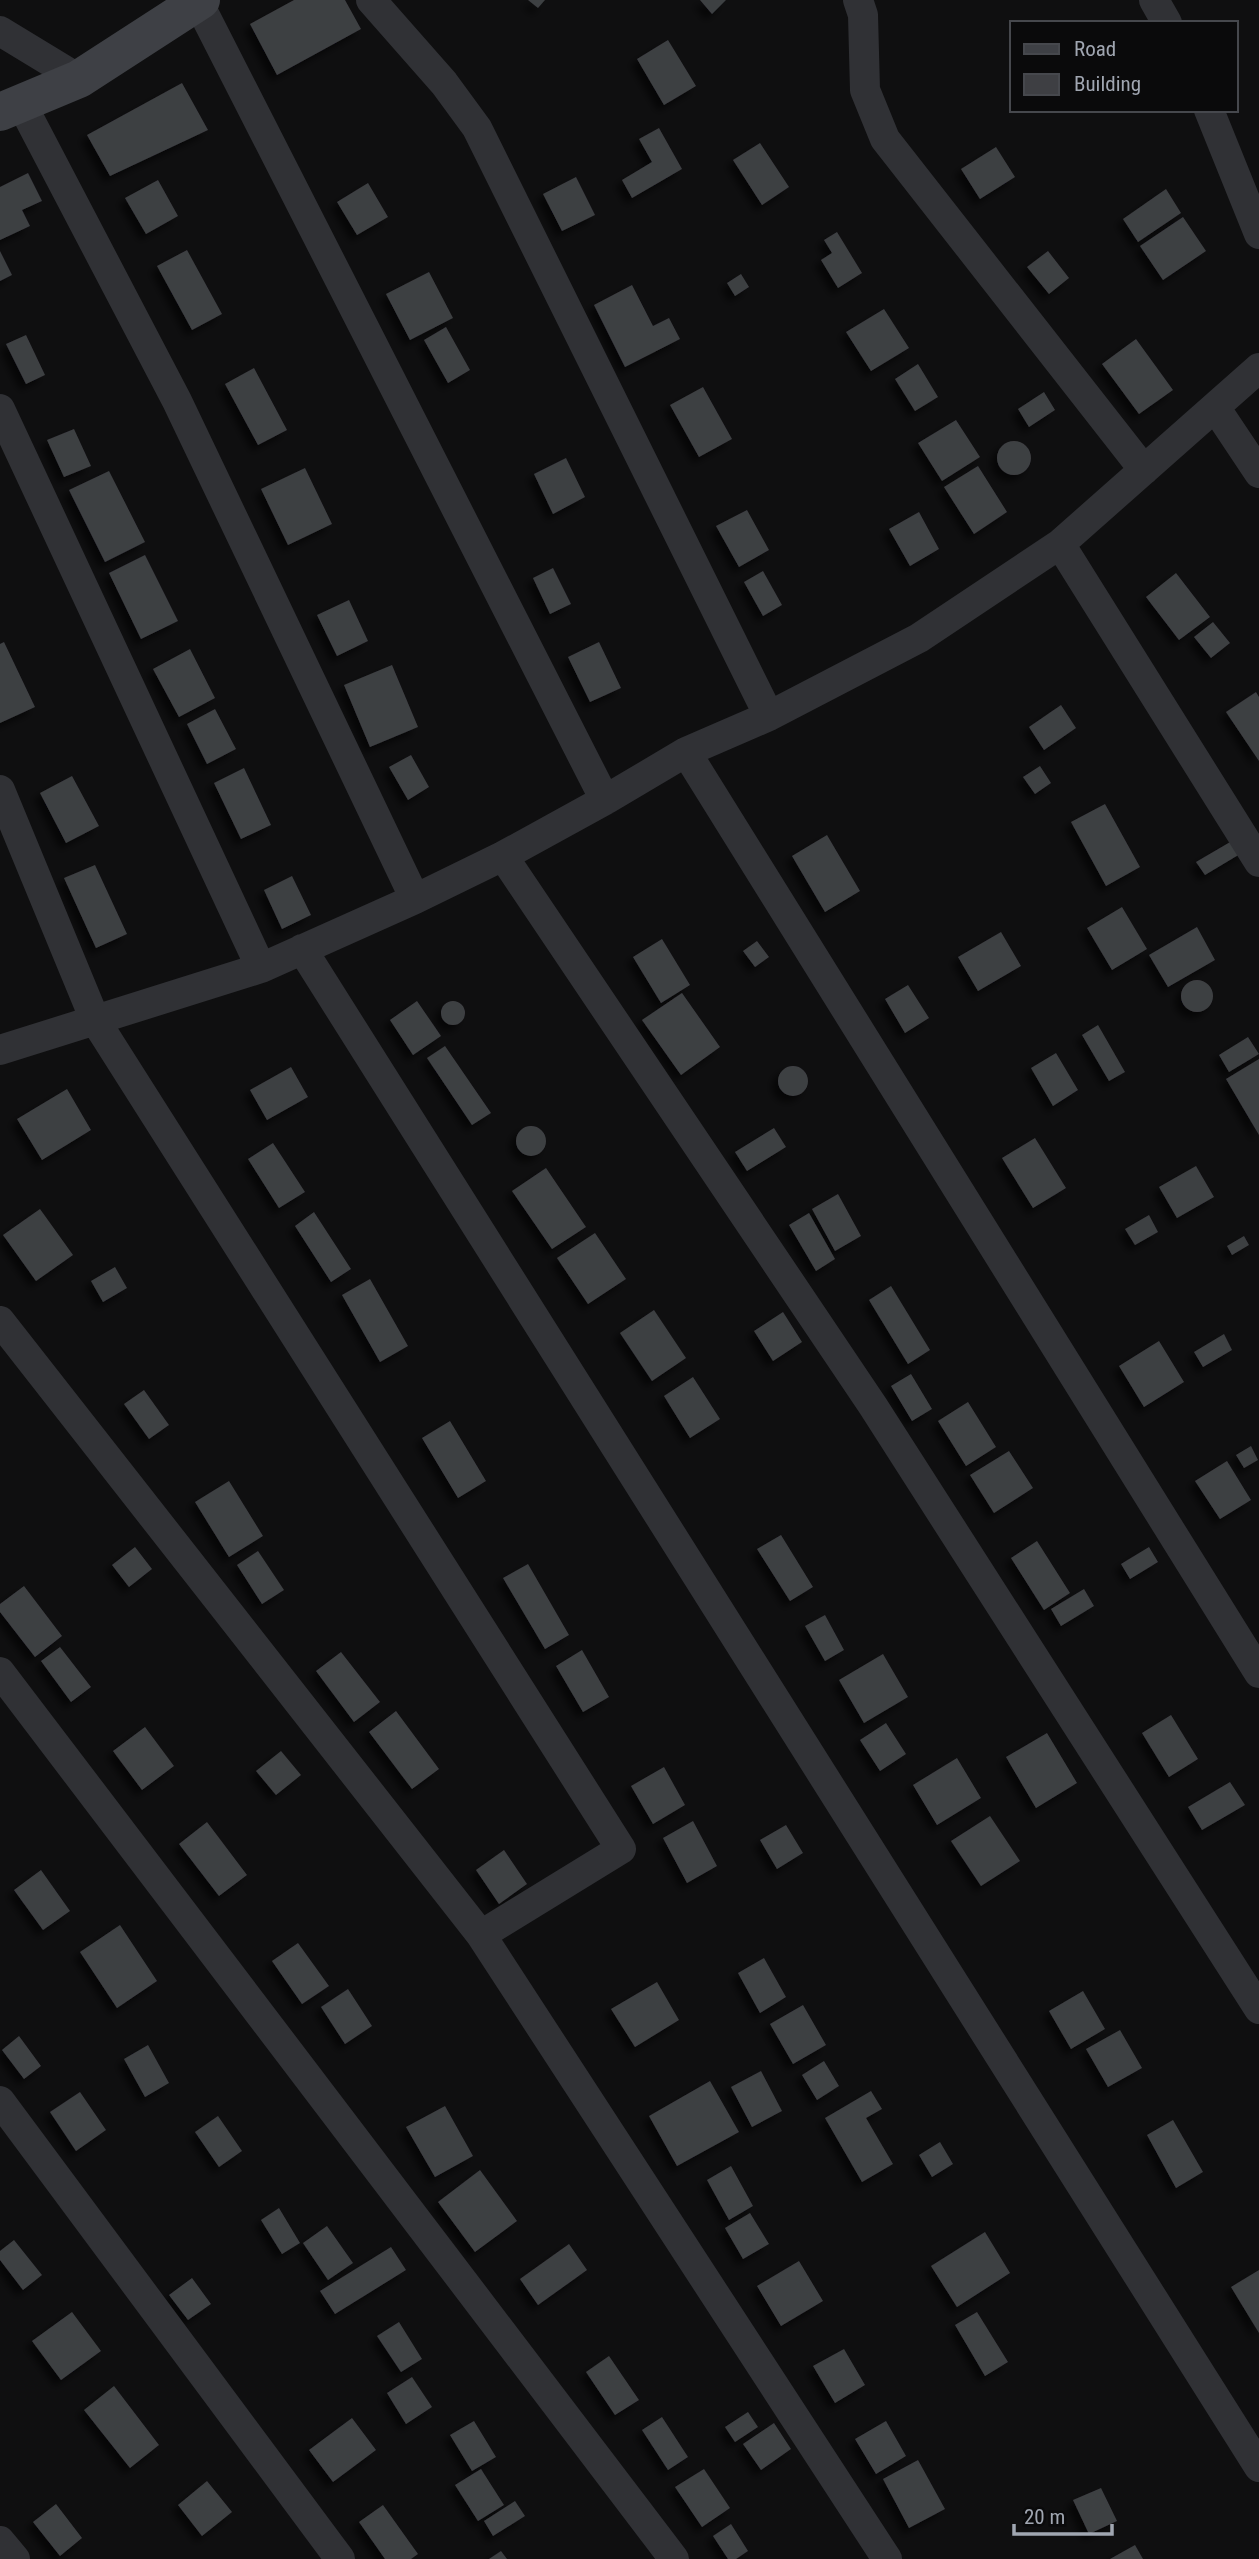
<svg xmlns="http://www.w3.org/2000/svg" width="1259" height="2559" font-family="'Roboto Condensed',sans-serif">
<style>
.building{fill:#3e3f43;filter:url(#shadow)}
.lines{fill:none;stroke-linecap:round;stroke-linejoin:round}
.street{stroke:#303135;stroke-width:30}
.secondary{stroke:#3e4045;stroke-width:38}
</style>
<defs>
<filter id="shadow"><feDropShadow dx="-6" dy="6" stdDeviation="3.5" flood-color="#0009"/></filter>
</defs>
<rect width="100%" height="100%" fill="#0f0f10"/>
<path class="building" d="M 294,0 L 345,0 L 361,29 L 277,75 L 250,24 Z
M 528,0 L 545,0 L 538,8 Z
M 700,0 L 726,0 L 712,14 Z
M 668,40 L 696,86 L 664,105 L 637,59 Z
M 182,83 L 208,130 L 110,176 L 87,135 Z
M 659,128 L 682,169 L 632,198 L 622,180 L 652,162 L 639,139 Z
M 760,143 L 789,187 L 762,205 L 733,160 Z
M 996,147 L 1015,177 L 980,199 L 961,169 Z
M 28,173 L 42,201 L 22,210 L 30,226 L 0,240 L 0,187 Z
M 576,177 L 595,215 L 562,231 L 543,194 Z
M 158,180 L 178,216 L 146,234 L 125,198 Z
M 368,183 L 388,217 L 357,235 L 337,202 Z
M 1166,189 L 1181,213 L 1138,242 L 1123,219 Z
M 1183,217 L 1206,251 L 1163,280 L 1140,246 Z
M 837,232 L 862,273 L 838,288 L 821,260 L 832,253 L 824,240 Z
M 187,250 L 222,314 L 192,330 L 157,266 Z
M 0,251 L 12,275 L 0,281 Z
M 1048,251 L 1069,278 L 1049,294 L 1027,267 Z
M 429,272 L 453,318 L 410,340 L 386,294 Z
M 741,274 L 749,287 L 735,296 L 727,283 Z
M 632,285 L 653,326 L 669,318 L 680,339 L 625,367 L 594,305 Z
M 884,309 L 909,348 L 871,371 L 846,332 Z
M 446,327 L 470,370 L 448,383 L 424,340 Z
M 26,335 L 45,375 L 26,384 L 6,344 Z
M 1136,339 L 1173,390 L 1139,414 L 1102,364 Z
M 918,364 L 938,397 L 915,411 L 895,379 Z
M 254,368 L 287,430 L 258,445 L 225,384 Z
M 703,387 L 732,439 L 699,457 L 670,405 Z
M 1044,392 L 1055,410 L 1029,427 L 1018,409 Z
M 956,420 L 980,457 L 942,481 L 918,443 Z
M 74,429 L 91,466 L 64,477 L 47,440 Z
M997 458a17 17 0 1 1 34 0a17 17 0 1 1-34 0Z
M 566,458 L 585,497 L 553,514 L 534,474 Z
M 978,466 L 1007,512 L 974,534 L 944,487 Z
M 305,468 L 332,524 L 288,545 L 261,489 Z
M 109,471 L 145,542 L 105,562 L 69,490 Z
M 747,510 L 769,550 L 739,567 L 716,526 Z
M 919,512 L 939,549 L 910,566 L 889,529 Z
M 145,555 L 178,621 L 141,639 L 109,573 Z
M 553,568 L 571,604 L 550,614 L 533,578 Z
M 763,571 L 782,605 L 763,616 L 744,582 Z
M 1176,573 L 1210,617 L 1179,640 L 1146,597 Z
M 349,600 L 368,641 L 337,656 L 317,615 Z
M 1213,622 L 1230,643 L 1211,658 L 1194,637 Z
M 4,642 L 35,707 L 0,723 L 0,644 Z
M 599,642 L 621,688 L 590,702 L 568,657 Z
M 190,649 L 215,698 L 179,717 L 153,669 Z
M 392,665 L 418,727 L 370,747 L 344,685 Z
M 1256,692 L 1259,697 L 1259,761 L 1226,712 Z
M 1061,705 L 1076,728 L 1044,750 L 1029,727 Z
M 215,709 L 236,749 L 207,764 L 187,724 Z
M 411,755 L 429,787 L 408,800 L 389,767 Z
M 1040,766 L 1051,783 L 1035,794 L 1023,777 Z
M 244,768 L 271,825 L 241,839 L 214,783 Z
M 72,776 L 99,826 L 66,843 L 40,793 Z
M 1105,804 L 1140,867 L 1106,886 L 1071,822 Z
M 827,835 L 860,891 L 825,912 L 792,856 Z
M 1237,838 L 1245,851 L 1205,875 L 1196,862 Z
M 95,865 L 127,934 L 96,948 L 64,878 Z
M 292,876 L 311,915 L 282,929 L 264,890 Z
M 1122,907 L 1147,949 L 1112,970 L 1087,928 Z
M 1197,927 L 1215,960 L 1168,987 L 1149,955 Z
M 1001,932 L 1021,966 L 978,991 L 958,957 Z
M 662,939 L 690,985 L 661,1003 L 633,957 Z
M 757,941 L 769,957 L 755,967 L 743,951 Z
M1181 996a16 16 0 1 1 32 0a16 16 0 1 1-32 0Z
M 908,985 L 929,1018 L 905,1033 L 885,999 Z
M 682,993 L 720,1047 L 681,1075 L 642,1020 Z
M441 1013a12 12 0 1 1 24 0a12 12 0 1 1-24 0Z
M 417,1001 L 441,1036 L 413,1055 L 390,1020 Z
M 1098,1025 L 1125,1072 L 1109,1081 L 1082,1035 Z
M 1248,1037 L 1259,1054 L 1229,1072 L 1219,1055 Z
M 445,1046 L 491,1113 L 472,1125 L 427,1058 Z
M 1056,1053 L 1078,1090 L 1053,1106 L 1031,1068 Z
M 1259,1059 L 1259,1135 L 1226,1079 Z
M778 1081a15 15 0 1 1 30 0a15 15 0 1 1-30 0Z
M 291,1067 L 308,1097 L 267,1120 L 250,1090 Z
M 67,1089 L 91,1130 L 42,1160 L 17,1119 Z
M516 1141a15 15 0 1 1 30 0a15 15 0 1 1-30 0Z
M 774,1128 L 786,1147 L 747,1171 L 735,1152 Z
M 1035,1138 L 1066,1188 L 1033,1208 L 1002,1158 Z
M 273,1143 L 305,1192 L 279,1208 L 248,1159 Z
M 1196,1166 L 1214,1197 L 1177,1218 L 1159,1187 Z
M 546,1168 L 586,1227 L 552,1249 L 512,1191 Z
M 838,1194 L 861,1236 L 835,1251 L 812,1209 Z
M 40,1209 L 73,1255 L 36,1281 L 3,1235 Z
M 314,1212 L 351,1269 L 331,1282 L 295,1226 Z
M 809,1213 L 835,1259 L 816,1271 L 789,1225 Z
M 1149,1215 L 1158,1232 L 1135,1245 L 1125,1229 Z
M 595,1233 L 626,1279 L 588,1304 L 557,1258 Z
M 1244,1236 L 1249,1245 L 1232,1255 L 1227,1246 Z
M 115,1267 L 127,1288 L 103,1302 L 91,1281 Z
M 370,1279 L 408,1346 L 380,1362 L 342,1295 Z
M 891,1286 L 930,1350 L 908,1364 L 869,1300 Z
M 654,1310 L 686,1358 L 652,1381 L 620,1333 Z
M 783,1312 L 802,1342 L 773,1361 L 754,1331 Z
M 1224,1334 L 1232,1350 L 1203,1367 L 1194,1352 Z
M 1159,1341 L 1184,1382 L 1144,1407 L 1119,1366 Z
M 911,1374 L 932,1409 L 912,1421 L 891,1386 Z
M 693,1377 L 720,1419 L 690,1438 L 664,1396 Z
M 144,1390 L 169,1425 L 149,1439 L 124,1404 Z
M 968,1402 L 996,1447 L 966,1466 L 938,1421 Z
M 450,1421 L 486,1481 L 458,1498 L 422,1438 Z
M 1251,1446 L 1258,1460 L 1244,1468 L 1236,1455 Z
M 1009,1451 L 1033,1488 L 994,1513 L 970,1475 Z
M 1227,1461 L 1251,1500 L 1220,1519 L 1195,1481 Z
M 229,1481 L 263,1536 L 229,1557 L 195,1502 Z
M 781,1535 L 813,1587 L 790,1601 L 757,1549 Z
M 1037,1541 L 1070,1593 L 1044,1610 L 1011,1558 Z
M 135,1547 L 152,1569 L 129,1587 L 112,1565 Z
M 1149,1547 L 1158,1562 L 1130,1579 L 1121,1564 Z
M 258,1551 L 284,1590 L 262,1604 L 237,1565 Z
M 528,1564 L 569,1635 L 545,1649 L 503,1578 Z
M 24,1586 L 62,1636 L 35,1657 L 0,1612 L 0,1604 Z
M 1084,1589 L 1094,1606 L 1061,1626 L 1051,1609 Z
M 825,1615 L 844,1650 L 825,1661 L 805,1626 Z
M 60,1647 L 91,1687 L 71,1702 L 41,1661 Z
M 582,1650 L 609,1697 L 583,1712 L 556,1666 Z
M 341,1652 L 380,1702 L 354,1722 L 316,1671 Z
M 883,1654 L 908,1697 L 864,1723 L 839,1680 Z
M 396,1711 L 439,1769 L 412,1789 L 369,1732 Z
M 1171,1715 L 1198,1759 L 1169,1777 L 1142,1733 Z
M 886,1723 L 906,1754 L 880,1771 L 860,1740 Z
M 145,1727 L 174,1766 L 142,1790 L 113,1751 Z
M 1047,1733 L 1077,1783 L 1036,1808 L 1006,1757 Z
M 281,1751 L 301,1775 L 276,1795 L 256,1771 Z
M 957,1758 L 981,1798 L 937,1825 L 913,1785 Z
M 664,1767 L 685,1805 L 653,1824 L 631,1786 Z
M 1230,1782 L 1245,1805 L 1202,1830 L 1188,1807 Z
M 990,1816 L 1020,1861 L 981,1886 L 951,1841 Z
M 693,1821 L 717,1866 L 687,1883 L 663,1838 Z
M 207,1822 L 247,1875 L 219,1896 L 179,1844 Z
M 786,1825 L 803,1853 L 777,1869 L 760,1840 Z
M 504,1850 L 527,1884 L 499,1904 L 476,1870 Z
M 41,1870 L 70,1911 L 43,1930 L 14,1890 Z
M 120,1925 L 157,1981 L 117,2008 L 80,1952 Z
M 298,1943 L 329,1986 L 302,2004 L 272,1961 Z
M 764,1958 L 786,1997 L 760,2013 L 738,1973 Z
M 657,1982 L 679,2020 L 635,2047 L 611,2009 Z
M 348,1989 L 372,2026 L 345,2044 L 321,2007 Z
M 1083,1991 L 1105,2029 L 1071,2049 L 1049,2011 Z
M 803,2005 L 826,2045 L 793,2064 L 770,2024 Z
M 1120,2030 L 1142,2068 L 1108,2087 L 1086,2049 Z
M 19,2036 L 41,2066 L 24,2079 L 2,2050 Z
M 148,2045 L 169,2083 L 145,2097 L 124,2059 Z
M 824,2061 L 839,2086 L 817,2100 L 802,2075 Z
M 761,2071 L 782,2111 L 752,2127 L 731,2087 Z
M 710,2081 L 739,2132 L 677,2166 L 649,2116 Z
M 871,2091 L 882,2109 L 866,2118 L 893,2164 L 862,2182 L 825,2118 Z
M 80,2092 L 106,2130 L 76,2151 L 50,2112 Z
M 445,2106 L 473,2156 L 435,2177 L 406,2127 Z
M 218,2116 L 242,2151 L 219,2167 L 195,2132 Z
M 1173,2120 L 1203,2172 L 1176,2188 L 1147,2135 Z
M 940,2142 L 953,2164 L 932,2177 L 919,2155 Z
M 731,2166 L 753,2206 L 729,2220 L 707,2180 Z
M 480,2170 L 517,2221 L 475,2252 L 438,2202 Z
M 279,2208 L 300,2243 L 282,2254 L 261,2220 Z
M 750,2213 L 769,2244 L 743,2259 L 725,2228 Z
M 327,2226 L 353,2263 L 328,2280 L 303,2243 Z
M 985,2232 L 1010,2273 L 957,2307 L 931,2266 Z
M 14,2240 L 42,2275 L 23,2290 L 0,2260 L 0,2251 Z
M 569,2244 L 587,2270 L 538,2305 L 520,2279 Z
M 391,2247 L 406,2270 L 335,2314 L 320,2291 Z
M 799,2261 L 823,2301 L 781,2326 L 757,2286 Z
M 1259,2270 L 1259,2333 L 1231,2287 Z
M 192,2278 L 211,2304 L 188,2320 L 169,2295 Z
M 72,2312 L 101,2351 L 61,2380 L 32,2341 Z
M 977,2312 L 1008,2362 L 985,2376 L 955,2325 Z
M 399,2322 L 422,2359 L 401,2372 L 377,2336 Z
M 844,2349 L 865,2385 L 835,2403 L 813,2366 Z
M 609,2356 L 639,2400 L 615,2415 L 586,2372 Z
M 412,2377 L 432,2407 L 406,2424 L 387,2393 Z
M 114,2386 L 159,2445 L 130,2468 L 84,2410 Z
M 748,2412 L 758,2427 L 735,2442 L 725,2427 Z
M 662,2417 L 688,2457 L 668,2470 L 642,2430 Z
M 352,2418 L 376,2450 L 333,2482 L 309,2450 Z
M 474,2421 L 496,2457 L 472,2471 L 450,2435 Z
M 886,2421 L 906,2456 L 876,2474 L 855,2439 Z
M 774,2423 L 791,2449 L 761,2470 L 743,2444 Z
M 918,2460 L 945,2509 L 909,2528 L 883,2479 Z
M 481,2469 L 504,2505 L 478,2521 L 455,2485 Z
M 704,2469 L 730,2508 L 702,2527 L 675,2487 Z
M 207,2481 L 232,2512 L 202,2536 L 178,2505 Z
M 1101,2488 L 1117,2521 L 1089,2534 L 1073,2500 Z
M 515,2501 L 525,2516 L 493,2536 L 484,2521 Z
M 56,2504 L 82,2538 L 60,2556 L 33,2522 Z
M 383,2505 L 418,2554 L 411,2559 L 385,2559 L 359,2522 Z
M 731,2524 L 748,2551 L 736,2559 L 728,2559 L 713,2536 Z
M 1135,2545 L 1143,2559 L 1110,2559 Z
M 501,2551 L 507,2559 L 489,2559 Z"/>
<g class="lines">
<path class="street" d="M 371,0 L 444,83 L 477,128 L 769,716
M 858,0 L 863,15 L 865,90 L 885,139 L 1144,470
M 1154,0 L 1167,23
M 198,2 L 605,800
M 0,31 L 79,79
M 21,103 L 177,401 L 415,899
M 1209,110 L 1259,234
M 1215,407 L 1259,473
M 0,409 L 261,968
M 1060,544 L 1259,862
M 686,752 L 1259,1673
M 0,790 L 95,1020 L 621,1849 L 481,1935
M 503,856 L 873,1406 L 1259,2009
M 302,949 L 1259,2467
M 0,1050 L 261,968 L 415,899 L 503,856 L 605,800 L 686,752 L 769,716 L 919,638 L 1060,544 L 1259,368
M 0,1321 L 481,1935 L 887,2559
M 0,1672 L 674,2559
M 0,2101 L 340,2559
M 0,2541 L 15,2559"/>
<path class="secondary" d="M 0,112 L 79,79 L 201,0"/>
</g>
<rect x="1010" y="21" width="228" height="91" fill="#0a0a0b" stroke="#46484d" stroke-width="2"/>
<rect x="1024" y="44" width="35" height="10" fill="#3e4045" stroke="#46484d" stroke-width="2"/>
<text x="1074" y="56" font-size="21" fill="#a0a6b1">Road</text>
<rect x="1024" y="74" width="35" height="21" fill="#3e3f43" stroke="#46484d" stroke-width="2"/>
<text x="1074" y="91" font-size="21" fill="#a0a6b1">Building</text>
<path d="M1014 2524v10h98v-10" fill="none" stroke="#a0a6b1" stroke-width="3.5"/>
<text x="1024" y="2524" font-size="21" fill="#a0a6b1" stroke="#0a0a0b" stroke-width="5" paint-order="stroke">20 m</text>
</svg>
